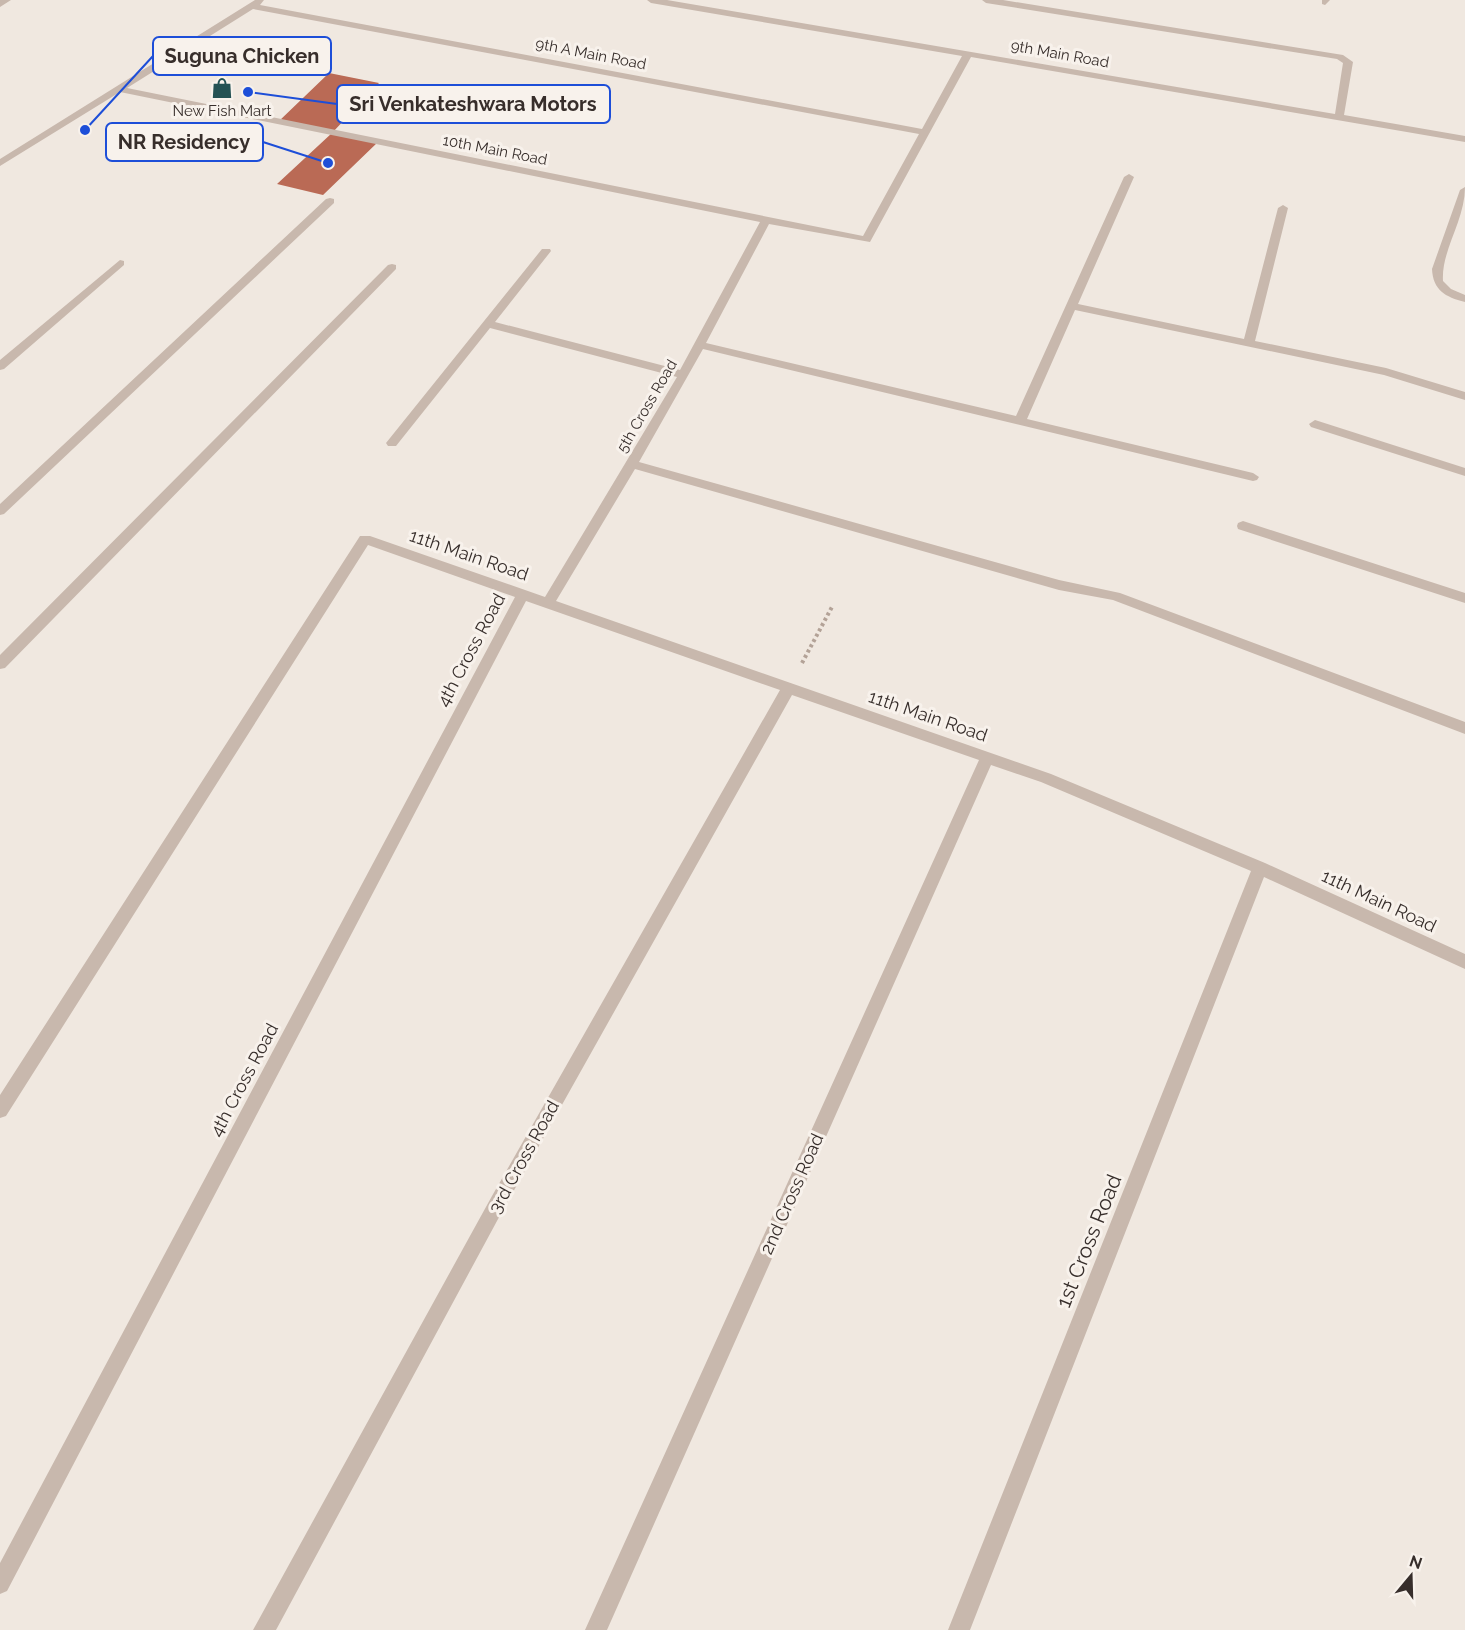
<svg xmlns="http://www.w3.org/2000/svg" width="1465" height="1630" font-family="Raleway,sans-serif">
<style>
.building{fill:#ba6a55}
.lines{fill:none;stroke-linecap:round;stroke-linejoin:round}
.path{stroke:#b3a297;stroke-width:4;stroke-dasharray:3 3;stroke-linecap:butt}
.minor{fill:#c8b8ad;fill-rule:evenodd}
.labels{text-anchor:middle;stroke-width:6;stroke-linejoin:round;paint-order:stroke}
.far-street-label{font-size:15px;fill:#372e2b;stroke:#f8f2ec}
.far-poi-label{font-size:15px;fill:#372e2b;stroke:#f8f2ec}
.street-label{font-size:18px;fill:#372e2b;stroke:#f8f2ec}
.near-street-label{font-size:21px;fill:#372e2b;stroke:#f8f2ec}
.leader{fill:none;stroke:#1d4ed8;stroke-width:2}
.callout-dot{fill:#1d4ed8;stroke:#f8f2ec;stroke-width:2}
.callout{fill:#f8f2ec;stroke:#1d4ed8;stroke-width:2}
.callout-label{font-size:20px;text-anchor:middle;font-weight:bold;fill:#372e2b}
</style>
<rect width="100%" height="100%" fill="#f0e8e0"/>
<path class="building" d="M 329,73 L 379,83 L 332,133 L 278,122 Z
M 332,133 L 378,142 L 323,195 L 277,184 Z"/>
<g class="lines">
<path class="path" d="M 802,663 L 833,605"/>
<path class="minor" d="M 0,0 L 11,0 L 0,7 Z
M 255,0 L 264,0 L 260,5 L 922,129 L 962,56 L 651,3 L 647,0 L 667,0 L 1335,114 L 1343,63 L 1337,59 L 986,3 L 982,0 L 1003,0 L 1343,55 L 1353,62 L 1344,115 L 1465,136 L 1465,142 L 971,57 L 870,242 L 769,224 L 706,343 L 1016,416 L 1124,177 L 1129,174 L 1134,177 L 1078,304 L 1244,339 L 1278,208 L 1283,205 L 1288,208 L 1255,341 L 1386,368 L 1465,392 L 1465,400 L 1384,375 L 1075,310 L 1027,419 L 1253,473 L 1259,477 L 1257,480 L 1253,481 L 703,349 L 639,462 L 1059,580 L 1120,593 L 1465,722 L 1465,734 L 1113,600 L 1059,590 L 635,469 L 556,601 L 1051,774 L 1265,863 L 1465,954 L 1465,969 L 1264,877 L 970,1630 L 948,1630 L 1251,871 L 1041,782 L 991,765 L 607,1630 L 585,1630 L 979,760 L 792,695 L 504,1208 L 276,1630 L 253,1630 L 492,1196 L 780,690 L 526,601 L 7,1591 L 0,1594 L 0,1563 L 515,597 L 368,545 L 6,1116 L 0,1118 L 0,1095 L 360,536 L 370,536 L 545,597 L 677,377 L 490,328 L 396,446 L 388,446 L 386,443 L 542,249 L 550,249 L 551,251 L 495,322 L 680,370 L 760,222 L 120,92 L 0,166 L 0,159 ZM 253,9 L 919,134 L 863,236 L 127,88 Z
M 1322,0 L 1330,0 L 1325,5 L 1322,4 Z
M 1465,187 C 1465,221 1441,250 1443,281 L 1451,289 L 1465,295 L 1465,302 C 1445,297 1433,290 1432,269 L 1460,190 Z
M 330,198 L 334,199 L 334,203 L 4,514 L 0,515 L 0,504 L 326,199 Z
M 120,260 L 124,261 L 124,265 L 4,369 L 0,370 L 0,360 Z
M 392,264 L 396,265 L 396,269 L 5,668 L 0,669 L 0,655 L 388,265 Z
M 1315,420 L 1465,468 L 1465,476 L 1311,427 L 1309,424 Z
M 1243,521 L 1465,593 L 1465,603 L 1238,529 L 1237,526 L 1238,523 Z"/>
</g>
<defs>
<symbol id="shop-bare" viewBox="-9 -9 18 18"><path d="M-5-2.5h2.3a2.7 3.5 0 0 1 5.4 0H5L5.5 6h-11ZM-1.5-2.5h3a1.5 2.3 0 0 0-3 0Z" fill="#245254" stroke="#f8f2ec" stroke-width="2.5" paint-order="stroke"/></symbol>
</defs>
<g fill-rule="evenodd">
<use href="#shop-bare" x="207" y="73" width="30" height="30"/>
</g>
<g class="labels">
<g class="far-street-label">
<text transform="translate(591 54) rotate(11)" y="5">9th A Main Road</text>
<text transform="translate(1060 54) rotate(10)" y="5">9th Main Road</text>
<text transform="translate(495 150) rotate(11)" y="5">10th Main Road</text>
<text transform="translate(647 406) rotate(-60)" y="5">5th Cross Road</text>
</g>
<g class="far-poi-label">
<text x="222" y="116">New Fish Mart</text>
</g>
<g class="street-label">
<text transform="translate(469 555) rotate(19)" y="6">11th Main Road</text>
<text transform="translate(471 650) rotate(-62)" y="6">4th Cross Road</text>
<text transform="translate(928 716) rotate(19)" y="6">11th Main Road</text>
<text transform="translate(1379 901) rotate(25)" y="6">11th Main Road</text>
<text transform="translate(244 1080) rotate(-62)" y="6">4th Cross Road</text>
<text transform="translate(524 1157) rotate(-61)" y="6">3rd Cross Road</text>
<text transform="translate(792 1194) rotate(-66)" y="6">2nd Cross Road</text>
</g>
<g class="near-street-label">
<text transform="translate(1089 1241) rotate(-68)" y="7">1st Cross Road</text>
</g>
</g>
<path class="leader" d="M85 130L153 56M248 92L337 104M328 163L263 142"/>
<g class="callout-dot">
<circle cx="85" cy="130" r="6"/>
<circle cx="248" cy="92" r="6"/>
<circle cx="328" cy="163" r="6"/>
</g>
<g class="callout">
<rect x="153" y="37" width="178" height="38" rx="6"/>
<rect x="337" y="85" width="273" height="38" rx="6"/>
<rect x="106" y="123" width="157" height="38" rx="6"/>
</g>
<g class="callout-label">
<text x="242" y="63">Suguna Chicken</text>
<text x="473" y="111">Sri Venkateshwara Motors</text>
<text x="184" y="149">NR Residency</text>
</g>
<g transform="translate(1411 1576) rotate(19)" stroke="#f8f2ec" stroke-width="4.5" paint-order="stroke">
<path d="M0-4.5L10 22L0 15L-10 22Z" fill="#372e2b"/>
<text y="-9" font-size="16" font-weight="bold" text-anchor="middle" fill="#372e2b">N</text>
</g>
</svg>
